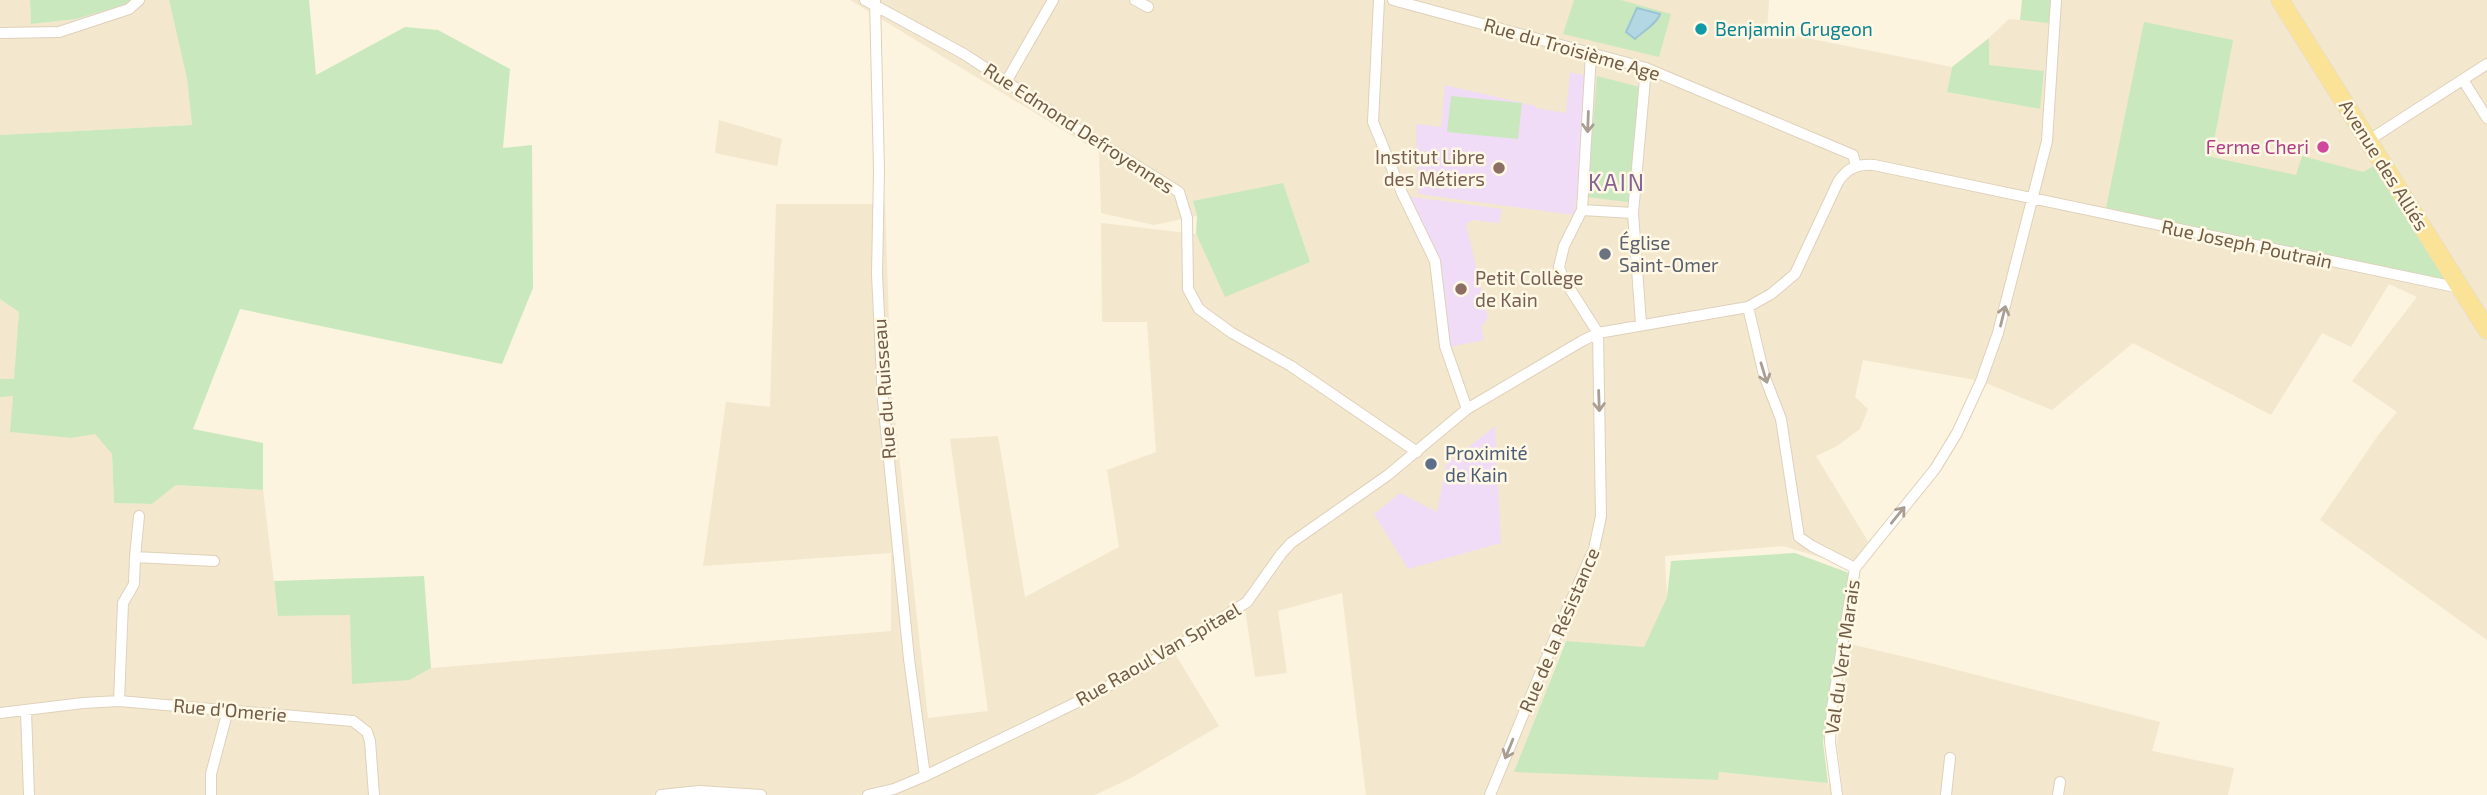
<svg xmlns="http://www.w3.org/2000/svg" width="2487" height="795" font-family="'Exo 2',sans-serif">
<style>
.residential{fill:#f3e7cd}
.education{fill:#f1dcf7}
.green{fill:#cae8be}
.water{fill:#b4d7e4;stroke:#9bc5d6;stroke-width:2}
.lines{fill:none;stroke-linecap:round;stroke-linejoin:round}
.minor-casing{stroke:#dfd1bb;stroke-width:12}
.primary-casing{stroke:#e0dbd7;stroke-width:19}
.minor{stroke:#fff;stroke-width:10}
.primary{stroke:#fae397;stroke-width:18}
.oneway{stroke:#aa9d91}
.culture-dot{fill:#0f9aa8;stroke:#fff8e4;stroke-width:2.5}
.hotel-dot{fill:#d1479c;stroke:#fff8e4;stroke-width:2.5}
.education-dot{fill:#8d6e63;stroke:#fff8e4;stroke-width:2.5}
.worship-dot{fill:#6b7280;stroke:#fff8e4;stroke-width:2.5}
.service-dot{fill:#5c6f8a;stroke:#fff8e4;stroke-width:2.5}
.labels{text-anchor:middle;stroke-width:5;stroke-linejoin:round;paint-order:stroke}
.culture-label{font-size:19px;fill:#0d838f;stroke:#fff8e4;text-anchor:start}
.street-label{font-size:19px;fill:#715c47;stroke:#fff8e4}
.hotel-label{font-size:19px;fill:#b23c85;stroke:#fff8e4;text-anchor:end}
.education-label{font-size:19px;fill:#785e54;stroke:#fff8e4;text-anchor:end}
.worship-label{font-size:19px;fill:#5b616d;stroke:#fff8e4;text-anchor:start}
.service-label{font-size:19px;fill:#4e5e75;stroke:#fff8e4;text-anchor:start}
.quarter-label{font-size:23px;letter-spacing:2px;fill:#8a6395;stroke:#fff8e4}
</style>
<rect width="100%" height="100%" fill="#fcf4df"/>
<path class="residential" d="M 0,0 L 30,0 L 31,24 L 76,19 L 127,4 L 133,0 L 169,0 L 187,79 L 192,125 L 0,135 Z
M 850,0 L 1769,0 L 1767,30 L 1952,67 L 1947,92 L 2039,109 L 2044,72 L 1988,65 L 1989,38 L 2009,19 L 2051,23 L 2054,0 L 2487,0 L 2487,640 L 2320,520 L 2379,434 L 2397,412 L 2352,381 L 2417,297 L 2389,284 L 2351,347 L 2322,333 L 2271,415 L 2133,343 L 2052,410 L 1981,381 L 1863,360 L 1855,397 L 1868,409 L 1860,429 L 1837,446 L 1816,456 L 1872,548 L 1855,568 L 1783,546 L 1665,556 L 1667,597 L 1644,648 L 1565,641 L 1515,771 L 1718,780 L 1718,772 L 1830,783 L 1833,795 L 1366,795 L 1342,593 L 1278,611 L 1287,673 L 1255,677 L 1245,608 L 1175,654 L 1219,726 L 1131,778 L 1095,795 L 0,795 L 0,299 L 19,312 L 11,432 L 71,438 L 95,433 L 112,454 L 114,503 L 152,504 L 176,485 L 263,490 L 278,616 L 350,615 L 410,680 L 431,668 L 891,631 L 891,553 L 703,566 L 726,402 L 770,407 L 776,204 L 885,204 L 891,383 L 928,718 L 988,711 L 950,439 L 998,436 L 1025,597 L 1119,547 L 1107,470 L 1156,452 L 1147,322 L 1102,322 L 1101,223 L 1196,234 L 1225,296 L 1193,202 L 1197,216 L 1154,225 L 1101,213 L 1099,152 Z
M 719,120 L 782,139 L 777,166 L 715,153 Z
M 1850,644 L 1922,661 L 2160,722 L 2152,751 L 2234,768 L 2228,795 L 1843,795 L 1837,743 Z"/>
<path class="education" d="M 1570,72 L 1586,76 L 1584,142 L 1574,215 L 1418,194 L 1416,124 L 1441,127 L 1445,85 L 1536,106 L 1536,108 L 1566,113 Z
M 1406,196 L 1502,209 L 1499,223 L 1473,220 L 1466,224 L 1488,318 L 1481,327 L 1484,340 L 1449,347 L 1438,261 Z
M 1495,426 L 1501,543 L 1408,569 L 1374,514 L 1400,493 L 1437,512 L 1446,465 Z"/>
<path class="green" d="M 30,0 L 133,0 L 127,4 L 76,19 L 31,24 Z
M 169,0 L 309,0 L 316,75 L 405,27 L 438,30 L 510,69 L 503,148 L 532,145 L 533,288 L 502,364 L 240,309 L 193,429 L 263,443 L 263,490 L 176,485 L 152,504 L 114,503 L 112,454 L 95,434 L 71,438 L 10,432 L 13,396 L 0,397 L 0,379 L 14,379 L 19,312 L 0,299 L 0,135 L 192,125 L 187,79 Z
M 1574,0 L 1621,0 L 1671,14 L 1659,57 L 1563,34 Z
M 2022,0 L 2056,0 L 2055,24 L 2020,20 Z
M 2144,22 L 2233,40 L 2211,157 L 2296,175 L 2302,156 L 2363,172 L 2374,166 L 2448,281 L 2106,208 Z
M 1989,38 L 1989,65 L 2044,71 L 2040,109 L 1947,92 L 1952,67 Z
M 1597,76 L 1640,87 L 1628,202 L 1587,197 Z
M 1451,96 L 1522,103 L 1518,139 L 1447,132 Z
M 1283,183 L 1310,262 L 1225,297 L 1196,234 L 1197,216 L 1193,201 Z
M 1795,553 L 1849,573 L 1823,742 L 1828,783 L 1719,772 L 1718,780 L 1514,772 L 1566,641 L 1644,647 L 1667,597 L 1671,561 Z
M 424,576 L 431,668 L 410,680 L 352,684 L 350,615 L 278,616 L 274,581 Z"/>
<path class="water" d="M 1637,8 L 1660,14 C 1657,24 1642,32 1635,39 L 1626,32 Z"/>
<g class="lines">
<defs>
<path id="minor" d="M 865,0 L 964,54 L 1081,131 L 1179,192 L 1187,218 L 1188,289 L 1199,309 L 1232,333 L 1291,366 L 1417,452
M 875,0 L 879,170 L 877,274 L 883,400 L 909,659 L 925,776
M 1135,0 L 1148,7
M 1379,0 L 1373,122 L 1402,193 L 1435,261 L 1445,346 L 1467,409
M 1393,0 L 1646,68 L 1853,155 L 1856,166
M 0,33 L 59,32 L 129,9 L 139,0
M 1591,54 L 1582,210 L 1564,246 L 1559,267 L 1563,278 L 1598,333
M 2463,80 L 2487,118
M 1006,82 L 1053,0
M 2369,140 L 2487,64
M 1582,210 L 1633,213
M 1748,307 L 1764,375 L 1781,419 L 1799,537 L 1812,546 L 1855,568
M 1641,324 L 1633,213 L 1646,68
M 135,557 L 139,516
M 119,701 L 123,603 L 134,584 L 135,557 L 214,561
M 26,711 L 29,795
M 0,713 L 83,703 L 119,701 L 353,721 L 367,732 L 370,741 L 374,795
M 211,795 L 211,774 L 228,710
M 661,795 L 699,791 L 761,795
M 868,795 L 894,789 L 925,776 L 1096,693 L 1172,650 L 1247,602 L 1281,554 L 1291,543 L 1388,475 L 1467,409 L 1582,341 L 1598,333 L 1748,307 L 1771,294 L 1795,274 L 1838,182 C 1847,168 1857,164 1874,165 L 2460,288
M 1490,795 L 1559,628 L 1594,549 L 1601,516 L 1598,333
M 1837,795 L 1830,742 L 1832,708 L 1855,568 L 1935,469 L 1957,433 L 1981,381 L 1998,333 L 2047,141 L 2056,0
M 1946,795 L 1950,758
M 2058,795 L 2060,782"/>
<path id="primary" d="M 2280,0 L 2487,330"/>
</defs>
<use href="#minor" class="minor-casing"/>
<use href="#primary" class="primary-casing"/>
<use href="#minor" class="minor"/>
<use href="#primary" class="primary"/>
</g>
<defs><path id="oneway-shaft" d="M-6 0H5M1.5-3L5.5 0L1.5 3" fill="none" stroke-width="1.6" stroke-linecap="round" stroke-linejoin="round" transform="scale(1.75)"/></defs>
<g class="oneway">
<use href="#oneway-shaft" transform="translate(1588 122) rotate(92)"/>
<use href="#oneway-shaft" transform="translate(2003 316) rotate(-76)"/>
<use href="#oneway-shaft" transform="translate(1764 373) rotate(73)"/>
<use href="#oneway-shaft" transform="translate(1599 401) rotate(88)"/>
<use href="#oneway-shaft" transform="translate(1898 515) rotate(-51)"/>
<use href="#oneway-shaft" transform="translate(1509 749) rotate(112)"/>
</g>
<circle class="culture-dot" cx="1701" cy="29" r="7"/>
<circle class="hotel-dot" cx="2323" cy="147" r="7"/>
<g class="education-dot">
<circle cx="1499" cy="168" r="7"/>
<circle cx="1461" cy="289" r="7"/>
</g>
<circle class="worship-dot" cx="1605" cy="254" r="7"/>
<circle class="service-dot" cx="1431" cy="464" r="7"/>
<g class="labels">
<g class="culture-label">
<text x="1715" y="36">Benjamin Grugeon</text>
</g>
<g class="street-label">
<text transform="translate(1572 49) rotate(16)" y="7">Rue du Troisième Age</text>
<text transform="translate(1079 128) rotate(33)" y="7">Rue Edmond Defroyennes</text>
<text transform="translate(2384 165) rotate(58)" y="7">Avenue des Alliés</text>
<text transform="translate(2247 244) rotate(12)" y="7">Rue Joseph Poutrain</text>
<text transform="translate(884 389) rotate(-94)" y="7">Rue du Ruisseau</text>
<text transform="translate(1559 630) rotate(-67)" y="7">Rue de la Résistance</text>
<text transform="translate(1158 654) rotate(-30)" y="7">Rue Raoul Van Spitael</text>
<text transform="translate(1842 657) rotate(-82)" y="7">Val du Vert Marais</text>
<text transform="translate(230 710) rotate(5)" y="7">Rue d'Omerie</text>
</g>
<g class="hotel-label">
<text x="2309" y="154">Ferme Cheri</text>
</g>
<g class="education-label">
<text x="1485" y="164">Institut Libre<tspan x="1485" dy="22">des Métiers</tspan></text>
<text x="1475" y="285" text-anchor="start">Petit Collège<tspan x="1475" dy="22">de Kain</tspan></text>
</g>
<g class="worship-label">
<text x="1619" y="250">Église<tspan x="1619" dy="22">Saint-Omer</tspan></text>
</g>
<g class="service-label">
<text x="1445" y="460">Proximité<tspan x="1445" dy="22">de Kain</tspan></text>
</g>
<g class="quarter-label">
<text x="1617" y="191">KAIN</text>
</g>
</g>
</svg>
